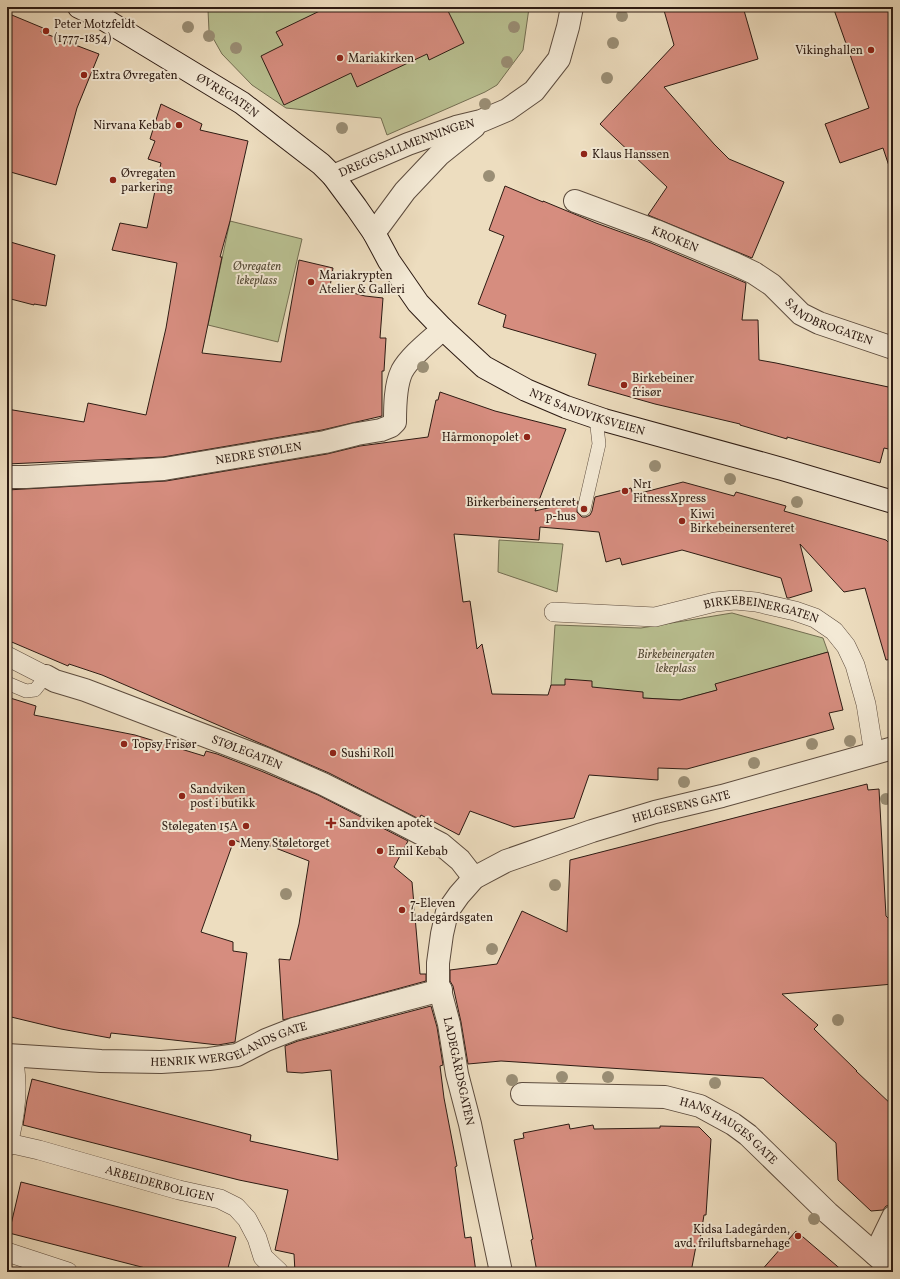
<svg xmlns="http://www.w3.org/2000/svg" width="900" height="1279" font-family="Vollkorn,serif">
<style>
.green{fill:#b9c091;stroke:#736e52}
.building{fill:#d68d7f;stroke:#2d1b13}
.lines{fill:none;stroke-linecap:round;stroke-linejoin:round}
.service-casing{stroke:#5d4c3e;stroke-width:14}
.pedestrian-casing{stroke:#5d4c3e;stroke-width:20}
.minor-casing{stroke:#5d4c3e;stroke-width:24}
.tertiary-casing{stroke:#5d4c3e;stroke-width:24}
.secondary-casing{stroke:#2d1b13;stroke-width:24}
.service{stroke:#f3e9d5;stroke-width:13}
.pedestrian{stroke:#f3e9d5;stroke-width:19}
.minor{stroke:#f3e9d5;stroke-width:22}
.tertiary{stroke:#f3e9d5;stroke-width:22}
.secondary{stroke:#f3e9d5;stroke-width:22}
.tree{fill:#9a8e75}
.poi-dot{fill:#8f2418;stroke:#f3e9d5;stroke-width:1.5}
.labels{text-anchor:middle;stroke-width:4;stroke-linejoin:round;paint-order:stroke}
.poi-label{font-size:12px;fill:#2d1b13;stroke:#f3e9d5;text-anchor:start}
.street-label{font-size:12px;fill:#2d1b13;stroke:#f3e9d5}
.park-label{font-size:12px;font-style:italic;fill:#574d39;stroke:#f3e9d5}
</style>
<rect width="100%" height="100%" fill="#edddbf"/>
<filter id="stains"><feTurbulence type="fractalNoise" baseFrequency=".005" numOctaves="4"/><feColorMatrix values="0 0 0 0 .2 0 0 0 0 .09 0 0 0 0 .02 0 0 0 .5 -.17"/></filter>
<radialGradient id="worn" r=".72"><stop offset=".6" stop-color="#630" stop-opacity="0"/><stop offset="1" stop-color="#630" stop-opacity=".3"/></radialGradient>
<path class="green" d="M 210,7 L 528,7 L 529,8 L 523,50 L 497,85 L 485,92 L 387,135 L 381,118 L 286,108 L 252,85 L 222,54 L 209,31 L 208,10 Z
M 230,221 L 302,239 L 278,342 L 208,325 Z
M 499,540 L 563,544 L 557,592 L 498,572 Z
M 732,613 L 823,638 L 828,652 L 776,667 L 778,674 L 680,700 L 643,698 L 551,686 L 555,625 L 641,628 Z"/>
<path class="building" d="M 328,7 L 446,7 L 464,43 L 429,60 L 427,54 L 357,87 L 351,73 L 284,105 L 261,56 L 283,45 L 276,32 Z
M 663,7 L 743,7 L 758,59 L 664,87 L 714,144 L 729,159 L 784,182 L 752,258 L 648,215 L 667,187 L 600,124 L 674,45 Z
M 833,7 L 893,7 L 893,165 L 889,166 L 883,148 L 840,163 L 825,124 L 869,108 Z
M 7,13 L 43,28 L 41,32 L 99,54 L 77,108 L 56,185 L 7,171 Z
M 161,104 L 202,124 L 200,130 L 248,141 L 230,221 L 220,257 L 222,257 L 202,353 L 281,362 L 299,260 L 333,268 L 330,287 L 365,296 L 383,298 L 380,338 L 386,338 L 384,371 L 382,371 L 382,416 L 322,430 L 163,457 L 7,464 L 7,409 L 84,422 L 88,403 L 146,415 L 166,328 L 177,263 L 112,250 L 120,223 L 147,228 L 161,163 L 148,159 L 155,141 L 150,139 Z
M 505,186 L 543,202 L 543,201 L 596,223 L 651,243 L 746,283 L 742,320 L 758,320 L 759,360 L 776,363 L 893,388 L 893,450 L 884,448 L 880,463 L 787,437 L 787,439 L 740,425 L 740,424 L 655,404 L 588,385 L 596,354 L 503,327 L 506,315 L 478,304 L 504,236 L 489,230 Z
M 7,241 L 55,255 L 46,306 L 34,304 L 34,305 L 7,298 Z
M 440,392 L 495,411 L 566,429 L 535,511 L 578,501 L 577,512 L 582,517 L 586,517 L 590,515 L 592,511 L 595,497 L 631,488 L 633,495 L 683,482 L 734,496 L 736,492 L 786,506 L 784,511 L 886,540 L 893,547 L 893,659 L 886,660 L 865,588 L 844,592 L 800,544 L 812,591 L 789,598 L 787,598 L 781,578 L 682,550 L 622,565 L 620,558 L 606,562 L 599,532 L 540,527 L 539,540 L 454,534 L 463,602 L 470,601 L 477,649 L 482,644 L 492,694 L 548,695 L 551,685 L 565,685 L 565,679 L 592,681 L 592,687 L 643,692 L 643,698 L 680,700 L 717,690 L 715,684 L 828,652 L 843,710 L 829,713 L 834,729 L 687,769 L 658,768 L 658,780 L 589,775 L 574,818 L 514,827 L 470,811 L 459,835 L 421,815 L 419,819 L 329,773 L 271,748 L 102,675 L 69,664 L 68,666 L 7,640 L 7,490 L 166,481 L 327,454 L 360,446 L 428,437 L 436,400 L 438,400 Z
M 7,697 L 36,706 L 34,715 L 135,735 L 204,756 L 206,751 L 217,754 L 261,771 L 318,795 L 408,841 L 394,867 L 412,882 L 420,974 L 426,974 L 426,981 L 283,1020 L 279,959 L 290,960 L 299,924 L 309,861 L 260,842 L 258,849 L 234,840 L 201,932 L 233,942 L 233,951 L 247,953 L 235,1042 L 218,1045 L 111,1033 L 110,1038 L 61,1029 L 7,1016 Z
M 867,784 L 868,790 L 879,789 L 886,916 L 890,920 L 893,952 L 893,984 L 782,994 L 818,1025 L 814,1029 L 857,1071 L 856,1071 L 893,1106 L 893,1205 L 886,1206 L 883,1210 L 871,1211 L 838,1180 L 836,1143 L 763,1078 L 501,1061 L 468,1064 L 461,1022 L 453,986 L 450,981 L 450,970 L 497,964 L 522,911 L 567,932 L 570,860 Z
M 431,1006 L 437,1027 L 443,1065 L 440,1066 L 444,1098 L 457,1166 L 455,1167 L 465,1238 L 471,1237 L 476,1272 L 295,1272 L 294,1254 L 275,1250 L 288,1190 L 239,1180 L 23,1125 L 27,1100 L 32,1079 L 251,1135 L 250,1141 L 338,1160 L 331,1070 L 302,1073 L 287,1072 L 285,1046 L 298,1041 Z
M 569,1124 L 570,1129 L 593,1125 L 594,1129 L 660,1128 L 660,1126 L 699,1127 L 711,1139 L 706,1215 L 704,1215 L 699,1246 L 696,1246 L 691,1272 L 537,1272 L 531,1240 L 533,1239 L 514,1140 L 524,1138 L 523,1133 Z
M 21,1182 L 236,1237 L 227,1272 L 161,1272 L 9,1233 Z
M 796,1231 L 844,1272 L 760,1272 Z"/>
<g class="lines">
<defs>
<path id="service" d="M 584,509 L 599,444 L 596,418
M 7,683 L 26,691 L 35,690 L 46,676"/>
<g id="pedestrian">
<path id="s1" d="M 554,612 L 655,617 L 715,602 L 735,600 L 756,602 L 795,611 L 815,618 L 834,631 L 846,646 L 855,665 L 866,704 L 874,754"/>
<path d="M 7,656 L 46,676"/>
<path id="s2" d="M 8,1143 L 39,1150 L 179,1190 L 220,1199 L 236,1207 L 247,1219 L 257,1238 L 263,1257 L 279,1272"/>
<path d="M 7,1147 C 15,1120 20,1083 12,1055"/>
<path d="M 7,1252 L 68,1272"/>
</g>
<g id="minor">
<path id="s3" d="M 575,201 L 656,231 L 735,264 L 754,273 L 772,285 L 801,314 L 819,323 L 893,348"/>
<path id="s4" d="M 7,477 L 26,477 L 164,469 L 325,442 L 357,434 L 381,430 L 391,426 L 395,422 C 395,407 395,385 402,371 C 410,356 431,340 443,329"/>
<path id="s5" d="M 46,676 L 55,681 L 85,690 L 266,759 L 323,784 L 387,816 L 441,844 L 460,860 L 474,878"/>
<path id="s6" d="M 522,1094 L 665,1097 L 700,1106 L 733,1124 L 748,1135 L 828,1213 L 893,1270"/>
<path d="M 875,1254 L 893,1217"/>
</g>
<g id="tertiary">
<path id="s7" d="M 333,176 L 408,144 L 456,127 L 481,121 L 507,110 L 534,91 L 559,59 L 568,27 L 572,7"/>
<path d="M 374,233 L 405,191 L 439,155 L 474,127"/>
<path id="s8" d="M 7,1055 L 101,1061 L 161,1062 L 209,1059 L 237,1055 L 266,1040 L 294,1029 L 441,990"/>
<path id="s9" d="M 501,1272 L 470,1124 L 457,1074 L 449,1024 L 438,983 L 438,963 L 442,934 L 447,912 L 459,895 L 474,878 L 506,861 L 592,831 L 655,812 L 722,796 L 893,748"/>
</g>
<g id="secondary">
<path id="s10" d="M 79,7 L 102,18 L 242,103 L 321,164 L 333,176 L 356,207 L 374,233 L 389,261 L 418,303 L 443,329 L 484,367 L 526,390 L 566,407 L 604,420 L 782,469 L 893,502"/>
</g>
</defs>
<use href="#service" class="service-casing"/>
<use href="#pedestrian" class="pedestrian-casing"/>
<use href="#minor" class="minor-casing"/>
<use href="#tertiary" class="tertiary-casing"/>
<use href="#secondary" class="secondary-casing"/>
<use href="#service" class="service"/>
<use href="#pedestrian" class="pedestrian"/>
<use href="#minor" class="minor"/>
<use href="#tertiary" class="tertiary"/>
<use href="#secondary" class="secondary"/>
</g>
<g class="tree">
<circle cx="622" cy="16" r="6"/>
<circle cx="188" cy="27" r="6"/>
<circle cx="514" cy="27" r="6"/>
<circle cx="209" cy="36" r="6"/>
<circle cx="613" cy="43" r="6"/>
<circle cx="236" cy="48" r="6"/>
<circle cx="507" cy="62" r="6"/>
<circle cx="607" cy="78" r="6"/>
<circle cx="485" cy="104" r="6"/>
<circle cx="342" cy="128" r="6"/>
<circle cx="489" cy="176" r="6"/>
<circle cx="423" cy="367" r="6"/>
<circle cx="655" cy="466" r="6"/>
<circle cx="730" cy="479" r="6"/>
<circle cx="797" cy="502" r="6"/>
<circle cx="850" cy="741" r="6"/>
<circle cx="812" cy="744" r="6"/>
<circle cx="754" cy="763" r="6"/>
<circle cx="684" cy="782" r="6"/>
<circle cx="886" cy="799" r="6"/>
<circle cx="555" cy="885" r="6"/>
<circle cx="286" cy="894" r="6"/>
<circle cx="492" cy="949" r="6"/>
<circle cx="838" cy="1020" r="6"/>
<circle cx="562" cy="1077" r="6"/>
<circle cx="608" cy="1077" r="6"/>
<circle cx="512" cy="1080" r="6"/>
<circle cx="715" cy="1083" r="6"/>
<circle cx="814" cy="1219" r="6"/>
</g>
<g class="poi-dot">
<circle cx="46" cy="31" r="4"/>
<circle cx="871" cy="50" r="4"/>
<circle cx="340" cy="58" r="4"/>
<circle cx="84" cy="75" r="4"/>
<circle cx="179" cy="125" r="4"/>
<circle cx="584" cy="154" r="4"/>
<circle cx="113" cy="180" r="4"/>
<circle cx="311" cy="282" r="4"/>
<circle cx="624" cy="385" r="4"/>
<circle cx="527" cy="437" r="4"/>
<circle cx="625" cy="491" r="4"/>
<circle cx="584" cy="509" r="4"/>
<circle cx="682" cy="521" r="4"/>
<circle cx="124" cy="744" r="4"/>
<circle cx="333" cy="753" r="4"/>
<circle cx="182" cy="796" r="4"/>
<path d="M329 817h4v4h4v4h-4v4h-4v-4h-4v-4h4z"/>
<circle cx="246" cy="826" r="4"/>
<circle cx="232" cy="843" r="4"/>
<circle cx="380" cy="851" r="4"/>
<circle cx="402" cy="910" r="4"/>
<circle cx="798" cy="1236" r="4"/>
</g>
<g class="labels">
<g class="poi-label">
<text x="54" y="28">Peter Motzfeldt<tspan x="54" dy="14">(1777-1854)</tspan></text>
<text x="863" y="54" text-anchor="end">Vikinghallen</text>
<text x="348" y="62">Mariakirken</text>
<text x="92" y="79">Extra Øvregaten</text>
<text x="171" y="129" text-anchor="end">Nirvana Kebab</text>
<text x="592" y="158">Klaus Hanssen</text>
<text x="121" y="177">Øvregaten<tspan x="121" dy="14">parkering</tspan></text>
<text x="319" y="279">Mariakrypten<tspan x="319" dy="14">Atelier &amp; Galleri</tspan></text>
<text x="632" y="382">Birkebeiner<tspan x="632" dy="14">frisør</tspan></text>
<text x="519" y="441" text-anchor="end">Hårmonopolet</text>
<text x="633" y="488">Nr1<tspan x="633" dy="14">FitnessXpress</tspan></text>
<text x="576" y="506" text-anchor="end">Birkerbeinersenteret<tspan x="576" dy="14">p-hus</tspan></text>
<text x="690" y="518">Kiwi<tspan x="690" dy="14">Birkebeinersenteret</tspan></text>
<text x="132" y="748">Topsy Frisør</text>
<text x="341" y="757">Sushi Roll</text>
<text x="190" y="793">Sandviken<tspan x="190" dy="14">post i butikk</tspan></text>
<text x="339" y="827">Sandviken apotek</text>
<text x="238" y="830" text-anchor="end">Stølegaten 15A</text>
<text x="240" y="847">Meny Støletorget</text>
<text x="388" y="855">Emil Kebab</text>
<text x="410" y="907">7-Eleven<tspan x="410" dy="14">Ladegårdsgaten</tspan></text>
<text x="790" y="1233" text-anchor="end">Kidsa Ladegården,<tspan x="790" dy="14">avd. friluftsbarnehage</tspan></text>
</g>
<g class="street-label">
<text dy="4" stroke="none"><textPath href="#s10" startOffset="173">ØVREGATEN</textPath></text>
<text dy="4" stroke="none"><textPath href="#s7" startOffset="79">DREGGSALLMENNINGEN</textPath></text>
<text dy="4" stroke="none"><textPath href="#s3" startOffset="107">KROKEN</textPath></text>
<text dy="4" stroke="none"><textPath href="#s3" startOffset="284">SANDBROGATEN</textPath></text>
<text dy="4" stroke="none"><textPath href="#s10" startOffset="664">NYE SANDVIKSVEIEN</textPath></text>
<text dy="4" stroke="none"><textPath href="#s4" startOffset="253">NEDRE STØLEN</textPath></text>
<text dy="4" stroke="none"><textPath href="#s1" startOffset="210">BIRKEBEINERGATEN</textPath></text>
<text dy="4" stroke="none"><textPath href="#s5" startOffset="215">STØLEGATEN</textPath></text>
<text dy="4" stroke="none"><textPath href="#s9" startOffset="631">HELGESENS GATE</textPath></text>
<text dy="4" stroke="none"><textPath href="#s8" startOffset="225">HENRIK WERGELANDS GATE</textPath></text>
<text transform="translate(459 1071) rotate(78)" y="4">LADEGÅRDSGATEN</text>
<text dy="4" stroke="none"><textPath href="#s6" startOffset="216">HANS HAUGES GATE</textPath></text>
<text dy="4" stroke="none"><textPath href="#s2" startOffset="157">ARBEIDERBOLIGEN</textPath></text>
</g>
<g class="park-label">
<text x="257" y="270">Øvregaten<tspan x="257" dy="14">lekeplass</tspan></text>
<text x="676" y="658">Birkebeinergaten<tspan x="676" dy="14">lekeplass</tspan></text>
</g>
</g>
<rect width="900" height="1279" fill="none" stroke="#edddbf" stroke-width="24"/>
<rect x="8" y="8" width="884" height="1263" fill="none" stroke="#2d1b13" stroke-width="2"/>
<rect x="12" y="12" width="876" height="1255" fill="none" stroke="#2d1b13"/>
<rect width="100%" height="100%" filter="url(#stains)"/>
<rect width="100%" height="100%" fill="url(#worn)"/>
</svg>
